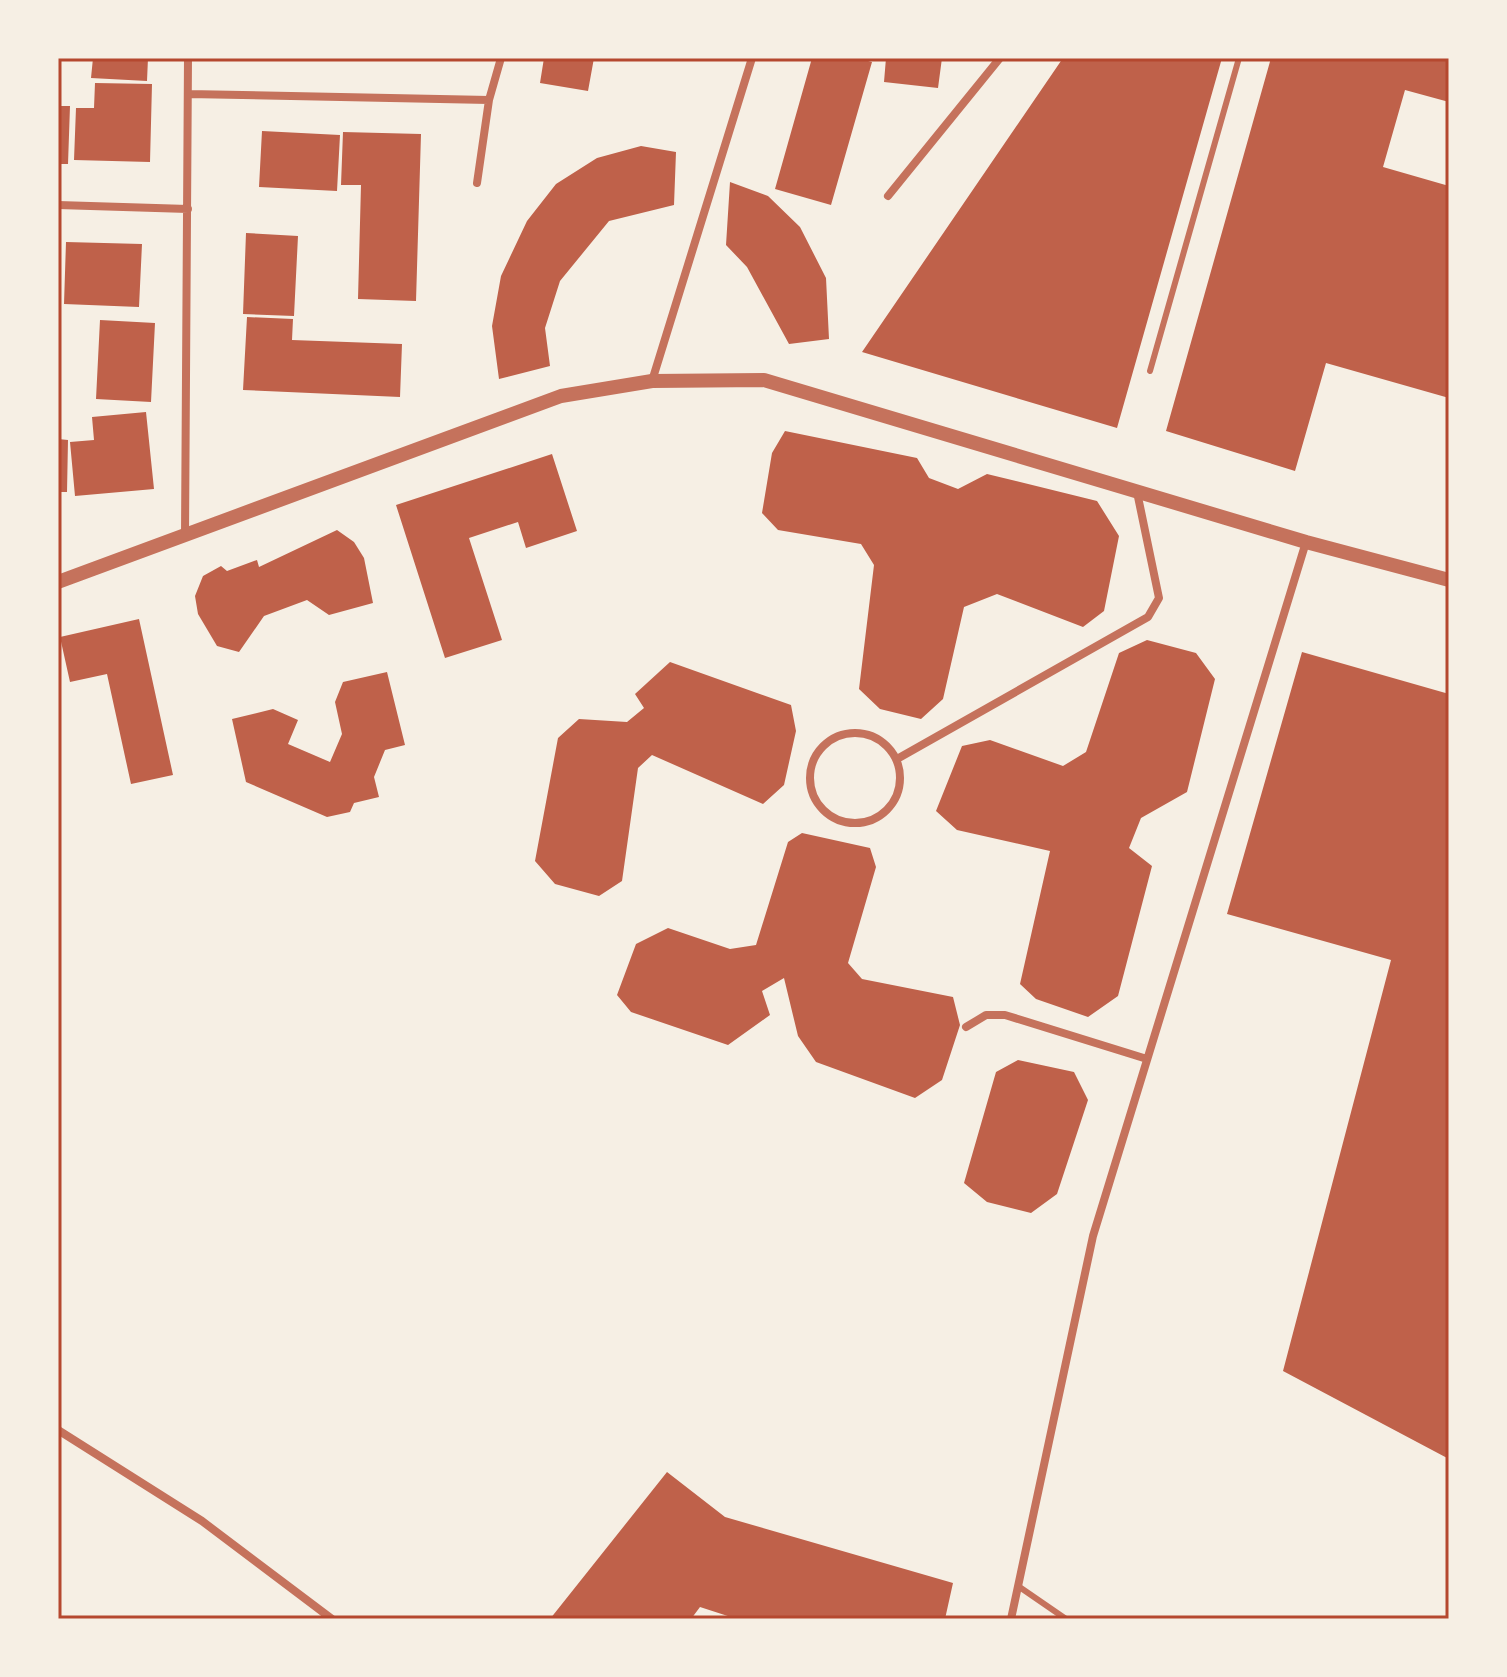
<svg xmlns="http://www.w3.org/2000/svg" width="1507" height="1677" font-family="'Source Sans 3',sans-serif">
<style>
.building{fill:#bf614a}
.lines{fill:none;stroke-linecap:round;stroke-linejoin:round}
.service{stroke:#c5725c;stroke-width:6}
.minor{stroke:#c5725c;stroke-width:8}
.tertiary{stroke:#c5725c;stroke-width:14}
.neatline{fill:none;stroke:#b5482f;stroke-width:3}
</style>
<rect width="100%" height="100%" fill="#f6efe4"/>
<path class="building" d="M 93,58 L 148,58 L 147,81 L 91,78 Z
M 544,58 L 594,58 L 588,91 L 540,83 Z
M 812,58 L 857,58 L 872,62 L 831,205 L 775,189 Z
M 886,58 L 942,58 L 938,88 L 884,82 Z
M 1063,58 L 1222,58 L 1117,428 L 862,352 Z
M 1271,58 L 1449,58 L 1449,102 L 1405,90 L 1383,167 L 1449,186 L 1449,398 L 1326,363 L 1295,471 L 1166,431 Z
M 95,83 L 152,84 L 150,162 L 74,160 L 76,108 L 94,108 Z
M 58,106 L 70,106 L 68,164 L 58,164 Z
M 262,131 L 340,135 L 337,191 L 259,187 Z
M 343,132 L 421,134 L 416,301 L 358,299 L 361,185 L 341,185 Z
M 641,146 L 676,152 L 674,205 L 609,221 L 560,281 L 545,328 L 550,366 L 499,379 L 492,326 L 501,276 L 527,221 L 556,184 L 597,158 Z
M 730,182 L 768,196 L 800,227 L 826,278 L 829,339 L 789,344 L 747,267 L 726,245 Z
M 246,233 L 298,236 L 294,316 L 243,314 Z
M 66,242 L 142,244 L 139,307 L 64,304 Z
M 247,317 L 293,319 L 292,340 L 402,344 L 400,397 L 243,390 Z
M 100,320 L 155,323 L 151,402 L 96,399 Z
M 146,412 L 154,489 L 75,496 L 70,442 L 94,440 L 92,417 Z
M 785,431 L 917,458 L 929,478 L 958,489 L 987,474 L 1097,501 L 1119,536 L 1104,611 L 1083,627 L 997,594 L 964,607 L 943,699 L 921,719 L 880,709 L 859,689 L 874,565 L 861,544 L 778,530 L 762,513 L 772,453 Z
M 58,439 L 68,440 L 67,492 L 58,492 Z
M 552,454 L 577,531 L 526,548 L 518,522 L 469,538 L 502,640 L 445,658 L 396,505 Z
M 337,530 L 354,542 L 364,558 L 373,603 L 329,615 L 307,600 L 264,616 L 239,652 L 217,646 L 198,614 L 195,596 L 203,576 L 221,566 L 227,571 L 257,560 L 259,567 Z
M 139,619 L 173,775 L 131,784 L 107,674 L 70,682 L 60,637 Z
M 1147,640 L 1196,653 L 1215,679 L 1187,792 L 1141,818 L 1129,848 L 1152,866 L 1118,996 L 1088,1017 L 1036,999 L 1020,984 L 1050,851 L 957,830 L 936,811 L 962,746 L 990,740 L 1063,766 L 1086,752 L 1119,653 Z
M 1302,652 L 1449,694 L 1449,1459 L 1283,1371 L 1391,960 L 1227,914 Z
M 670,662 L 791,705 L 796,731 L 784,785 L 763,804 L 652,755 L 638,768 L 622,881 L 599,896 L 555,884 L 535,861 L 558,738 L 579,719 L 627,722 L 644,708 L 635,694 Z
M 387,672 L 405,745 L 385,750 L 374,777 L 379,797 L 354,803 L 350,812 L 327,817 L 246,782 L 232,719 L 273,709 L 298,720 L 288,744 L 330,762 L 342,734 L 335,702 L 343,682 Z
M 802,833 L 870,848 L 876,867 L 848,963 L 862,979 L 953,997 L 960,1025 L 942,1080 L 915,1098 L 816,1062 L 798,1036 L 784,978 L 762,991 L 770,1015 L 728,1045 L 631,1012 L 617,995 L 636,944 L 668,928 L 730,949 L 756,945 L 788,842 Z
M 1018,1060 L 1074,1072 L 1088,1100 L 1057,1194 L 1031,1213 L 987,1202 L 964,1183 L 996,1072 Z
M 667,1472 L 725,1517 L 953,1583 L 945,1619 L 737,1619 L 700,1607 L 691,1619 L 550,1619 Z"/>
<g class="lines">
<path class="service" d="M 1150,371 L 1239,58
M 1018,1586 L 1066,1619"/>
<path class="minor" d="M 188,94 L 489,100
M 477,183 L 489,100 L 501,58
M 888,196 L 1000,58
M 58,205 L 188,209
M 652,381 L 752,58
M 185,535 L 188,58
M810 778a45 45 0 1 1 90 0a45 45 0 1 1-90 0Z
M 897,759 L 1148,617 L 1159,598 L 1137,492
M 966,1027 L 986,1015 L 1005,1015 L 1147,1059
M 58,1430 L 202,1521 L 332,1619
M 1011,1619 L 1093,1236 L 1306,542"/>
<path class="tertiary" d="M 58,582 L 561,396 L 652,381 L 764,380 L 1306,542 L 1449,580"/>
</g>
<rect width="1507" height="1677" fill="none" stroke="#f6efe4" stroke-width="120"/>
<rect x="60" y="60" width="1387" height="1557" class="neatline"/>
</svg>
